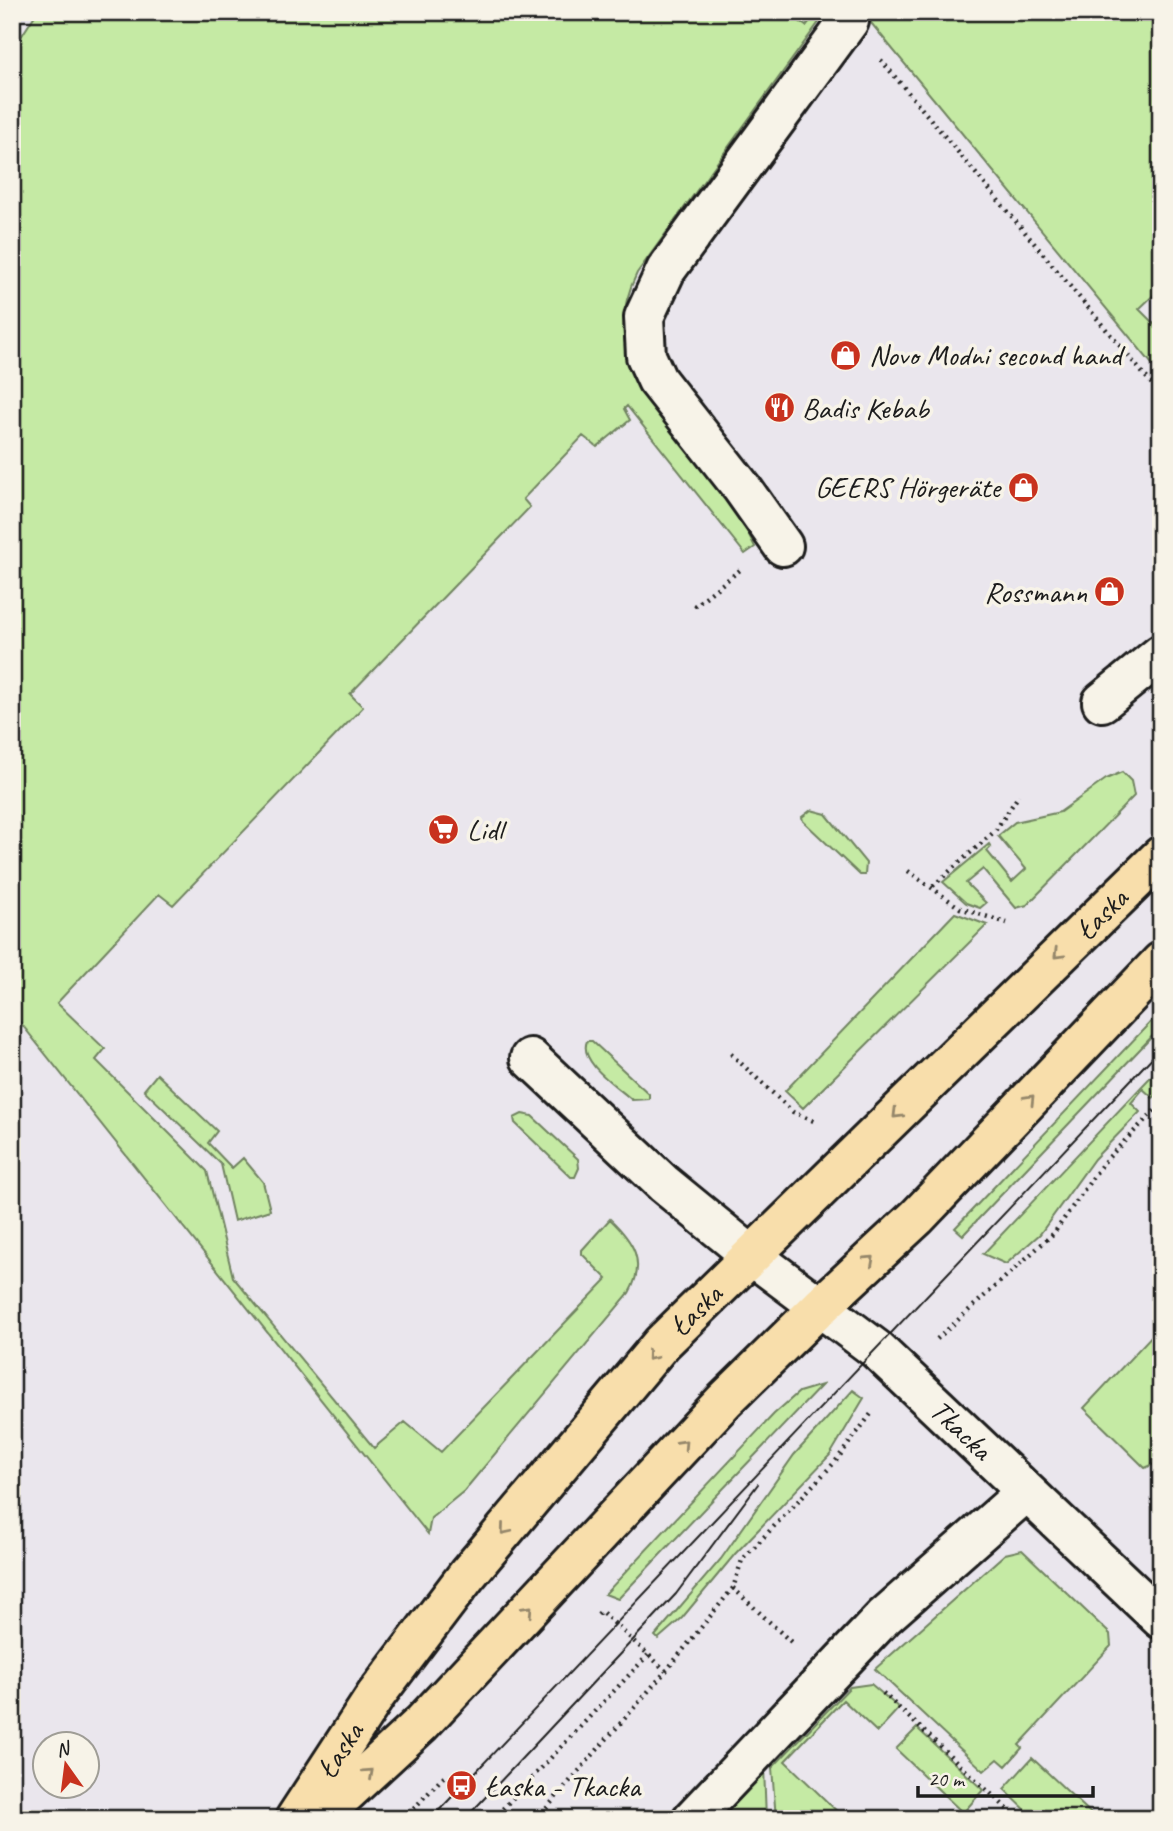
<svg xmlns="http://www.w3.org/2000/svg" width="1173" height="1831" font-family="Caveat,sans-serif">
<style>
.green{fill:#c5eaa4;stroke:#708360;stroke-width:2}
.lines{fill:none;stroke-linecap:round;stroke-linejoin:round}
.minor-casing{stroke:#1c1c1c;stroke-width:44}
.major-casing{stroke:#1c1c1c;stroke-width:44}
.path{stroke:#1c1c1c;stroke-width:4.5;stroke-dasharray:2 5;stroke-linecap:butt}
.minor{stroke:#f7f3e8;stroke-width:38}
.major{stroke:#f8deab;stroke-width:38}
.tram{stroke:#1c1c1c;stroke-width:2}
.oneway{stroke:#95876b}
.labels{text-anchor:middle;stroke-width:7;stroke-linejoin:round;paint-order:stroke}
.poi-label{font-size:30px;fill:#1c1c1c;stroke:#f7f3e8;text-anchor:start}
.street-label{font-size:30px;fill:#1c1c1c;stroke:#f7f3e8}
</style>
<rect width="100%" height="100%" fill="#eae6ed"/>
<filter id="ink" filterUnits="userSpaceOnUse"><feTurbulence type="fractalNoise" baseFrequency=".0143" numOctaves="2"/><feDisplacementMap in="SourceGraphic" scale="14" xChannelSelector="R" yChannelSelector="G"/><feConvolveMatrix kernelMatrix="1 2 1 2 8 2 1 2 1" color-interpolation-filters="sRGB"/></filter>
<g filter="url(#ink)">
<path class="green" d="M 37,12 L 787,12 L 806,26 L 816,13 L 822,18 L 637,273 C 589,370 679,429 729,499 C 739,514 747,531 755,547 L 745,554 L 627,406 L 624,409 L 630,420 L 597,447 L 583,436 L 523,499 L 530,507 L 350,694 L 363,707 L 173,905 L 159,894 L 57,1003 L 105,1049 L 96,1060 L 207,1171 L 233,1277 L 374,1448 L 405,1422 L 441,1452 L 607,1279 L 582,1254 L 582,1250 L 610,1219 C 633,1241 647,1262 629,1293 L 464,1491 L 431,1518 L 428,1534 L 15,1016 L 12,1019 L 12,51 Z
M 862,12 L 1161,12 L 1161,288 L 1139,309 L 1161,331 L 1161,375 Z
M 1122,772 L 1131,781 L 1134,796 L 1027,905 L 1016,908 L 983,869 L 966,883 L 986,903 L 980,908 L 966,903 L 943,882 L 989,844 L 991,847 L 987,851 L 1012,882 L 1026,869 L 998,836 L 1015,822 L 1060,812 L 1106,779 Z
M 811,810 L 826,814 L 866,863 L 865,875 L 860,875 L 803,821 L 802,817 Z
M 955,913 L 987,925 L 803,1108 L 785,1091 Z
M 1161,1011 L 1161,1027 L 963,1235 L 955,1228 Z
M 587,1041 L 592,1041 L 649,1094 L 649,1099 L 632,1100 C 618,1087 578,1062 587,1041 Z
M 1161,1066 L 1161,1091 L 1153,1098 L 1143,1089 L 1131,1103 L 1140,1112 L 1094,1159 L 1040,1234 L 1006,1264 L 983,1254 Z
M 157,1074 L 217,1131 L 208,1143 L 232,1168 L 243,1158 L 263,1182 L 270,1210 L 234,1221 L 221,1164 L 144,1090 Z
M 522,1114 L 532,1116 L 578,1159 L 579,1168 L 575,1177 L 571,1177 L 515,1123 L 514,1118 Z
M 1155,1332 L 1161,1337 L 1161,1461 L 1145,1468 L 1084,1408 Z
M 822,1385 L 618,1599 L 605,1594 L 774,1414 L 799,1392 Z
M 853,1390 L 864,1398 L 830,1455 L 735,1554 L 682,1618 L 658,1639 L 655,1636 L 721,1559 L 794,1455 Z
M 1022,1550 L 1110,1634 L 1111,1646 L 1019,1745 L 1022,1748 L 1006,1766 L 998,1759 L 984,1771 L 875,1669 L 1005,1554 Z
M 871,1684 L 899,1708 L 877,1732 L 843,1700 L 785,1761 L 845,1819 L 776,1819 L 772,1768 L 850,1687 Z
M 917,1728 L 983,1790 L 963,1813 L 896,1749 Z
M 1032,1758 L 1097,1819 L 1035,1819 L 1004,1789 Z
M 764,1767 L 766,1819 L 716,1819 Z"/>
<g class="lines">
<defs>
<g id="minor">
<path d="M 783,546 L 742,488 L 657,380 L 646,356 L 644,317 L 666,270 L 849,21"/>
<path d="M 1102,702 L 1161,654"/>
<path id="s1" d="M 530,1058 L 664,1184 L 752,1256 L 876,1349 L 1161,1619"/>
<path d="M 692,1819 L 884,1617 L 1026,1492"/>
</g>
<g id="major">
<path id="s2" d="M 295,1819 L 376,1695 L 467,1575 L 662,1343 L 1161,856"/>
<path d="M 318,1819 L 422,1723 L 724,1401 L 820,1307 L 917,1217 L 1161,962"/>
</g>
</defs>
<use href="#minor" class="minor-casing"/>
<use href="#major" class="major-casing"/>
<path class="path" d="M 881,60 L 1161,395
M 694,606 L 740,570
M 908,871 L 960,908 L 1007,923
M 933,886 L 995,831 L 1019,795
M 731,1054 L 793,1112 L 816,1122
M 937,1339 L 1054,1233 L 1103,1163 L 1161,1104
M 733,1588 L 791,1642
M 598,1614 L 601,1611 L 666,1671
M 883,1693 L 1018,1819
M 404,1819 L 447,1773
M 493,1819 L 648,1655
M 537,1819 L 666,1671 L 733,1588 L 742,1560 L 835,1462 L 871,1414"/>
<use href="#minor" class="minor"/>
<use href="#major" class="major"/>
<path class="tram" d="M 431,1819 L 1161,1048
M 465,1819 L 676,1594 L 758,1484"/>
</g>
<defs><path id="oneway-chevron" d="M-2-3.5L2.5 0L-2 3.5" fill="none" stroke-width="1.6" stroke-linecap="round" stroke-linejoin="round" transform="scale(1.75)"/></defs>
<g class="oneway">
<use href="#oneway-chevron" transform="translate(1058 954) rotate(136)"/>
<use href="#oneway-chevron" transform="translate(1030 1099) rotate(-46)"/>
<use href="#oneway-chevron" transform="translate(897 1114) rotate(135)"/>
<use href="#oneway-chevron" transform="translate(870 1260) rotate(-42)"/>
<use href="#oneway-chevron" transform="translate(651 1356) rotate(130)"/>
<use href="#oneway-chevron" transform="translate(683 1444) rotate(-47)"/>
<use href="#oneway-chevron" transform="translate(505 1530) rotate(130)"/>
<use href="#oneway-chevron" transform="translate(528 1610) rotate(-47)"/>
<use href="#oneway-chevron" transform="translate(369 1773) rotate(-42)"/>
</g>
</g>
<defs>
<symbol id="shop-disc" viewBox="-11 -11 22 22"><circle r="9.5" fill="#c8321e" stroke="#f7f3e8"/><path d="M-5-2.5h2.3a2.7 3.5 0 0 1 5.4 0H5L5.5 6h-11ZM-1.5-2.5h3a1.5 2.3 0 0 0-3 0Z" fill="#fff"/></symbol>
<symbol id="restaurant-disc" viewBox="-11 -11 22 22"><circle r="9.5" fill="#c8321e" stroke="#f7f3e8"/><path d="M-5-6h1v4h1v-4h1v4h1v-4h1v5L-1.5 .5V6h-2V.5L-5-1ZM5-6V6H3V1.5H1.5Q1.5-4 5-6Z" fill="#fff"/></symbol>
<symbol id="supermarket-disc" viewBox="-11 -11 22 22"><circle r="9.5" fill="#c8321e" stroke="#f7f3e8"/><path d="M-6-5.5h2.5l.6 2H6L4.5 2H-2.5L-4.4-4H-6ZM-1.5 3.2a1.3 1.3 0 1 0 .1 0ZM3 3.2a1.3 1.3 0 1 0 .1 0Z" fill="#fff"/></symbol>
<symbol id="bus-disc" viewBox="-11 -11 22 22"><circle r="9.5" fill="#c8321e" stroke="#f7f3e8"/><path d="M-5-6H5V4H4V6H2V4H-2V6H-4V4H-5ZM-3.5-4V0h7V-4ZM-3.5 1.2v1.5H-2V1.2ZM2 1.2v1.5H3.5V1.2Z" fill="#fff"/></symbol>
</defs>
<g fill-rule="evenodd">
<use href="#shop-disc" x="828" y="338" width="35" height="35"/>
<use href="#restaurant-disc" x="762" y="390" width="35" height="35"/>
<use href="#shop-disc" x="1006" y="470" width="35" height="35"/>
<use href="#shop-disc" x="1092" y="574" width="35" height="35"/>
<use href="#supermarket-disc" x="426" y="812" width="35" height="35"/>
<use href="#bus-disc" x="444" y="1768" width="35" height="35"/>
</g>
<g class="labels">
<g class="poi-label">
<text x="869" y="365">Novo Modni second hand</text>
<text x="802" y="418">Badis Kebab</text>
<text x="1000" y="497" text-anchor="end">GEERS Hörgeräte</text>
<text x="1087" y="602" text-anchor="end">Rossmann</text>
<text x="467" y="840">Lidl</text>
<text x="485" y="1796">Łaska - Tkacka</text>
</g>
<g class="street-label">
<text dy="10" stroke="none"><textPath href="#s2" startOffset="1216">Łaska</textPath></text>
<text dy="10" stroke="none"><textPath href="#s2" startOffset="649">Łaska</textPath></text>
<text dy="10" stroke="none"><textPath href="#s1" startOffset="570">Tkacka</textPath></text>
<text dy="10" stroke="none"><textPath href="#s2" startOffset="82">Łaska</textPath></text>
</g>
</g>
<rect width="1173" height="1831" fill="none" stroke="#f7f3e8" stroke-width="42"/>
<rect x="21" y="21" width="1131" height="1789" fill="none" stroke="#1c1c1c" stroke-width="2.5" filter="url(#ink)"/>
<g transform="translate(66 1765) rotate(346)"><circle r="33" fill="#f7f3e8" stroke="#9f9d96" stroke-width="2"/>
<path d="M0-5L12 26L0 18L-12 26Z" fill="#c8321e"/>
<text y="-10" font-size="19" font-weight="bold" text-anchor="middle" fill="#1c1c1c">N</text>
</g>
<path d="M918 1786v10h175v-10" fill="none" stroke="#1c1c1c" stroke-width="3.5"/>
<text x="928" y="1786" font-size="21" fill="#1c1c1c" stroke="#f7f3e8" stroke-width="5" paint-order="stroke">20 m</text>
</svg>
